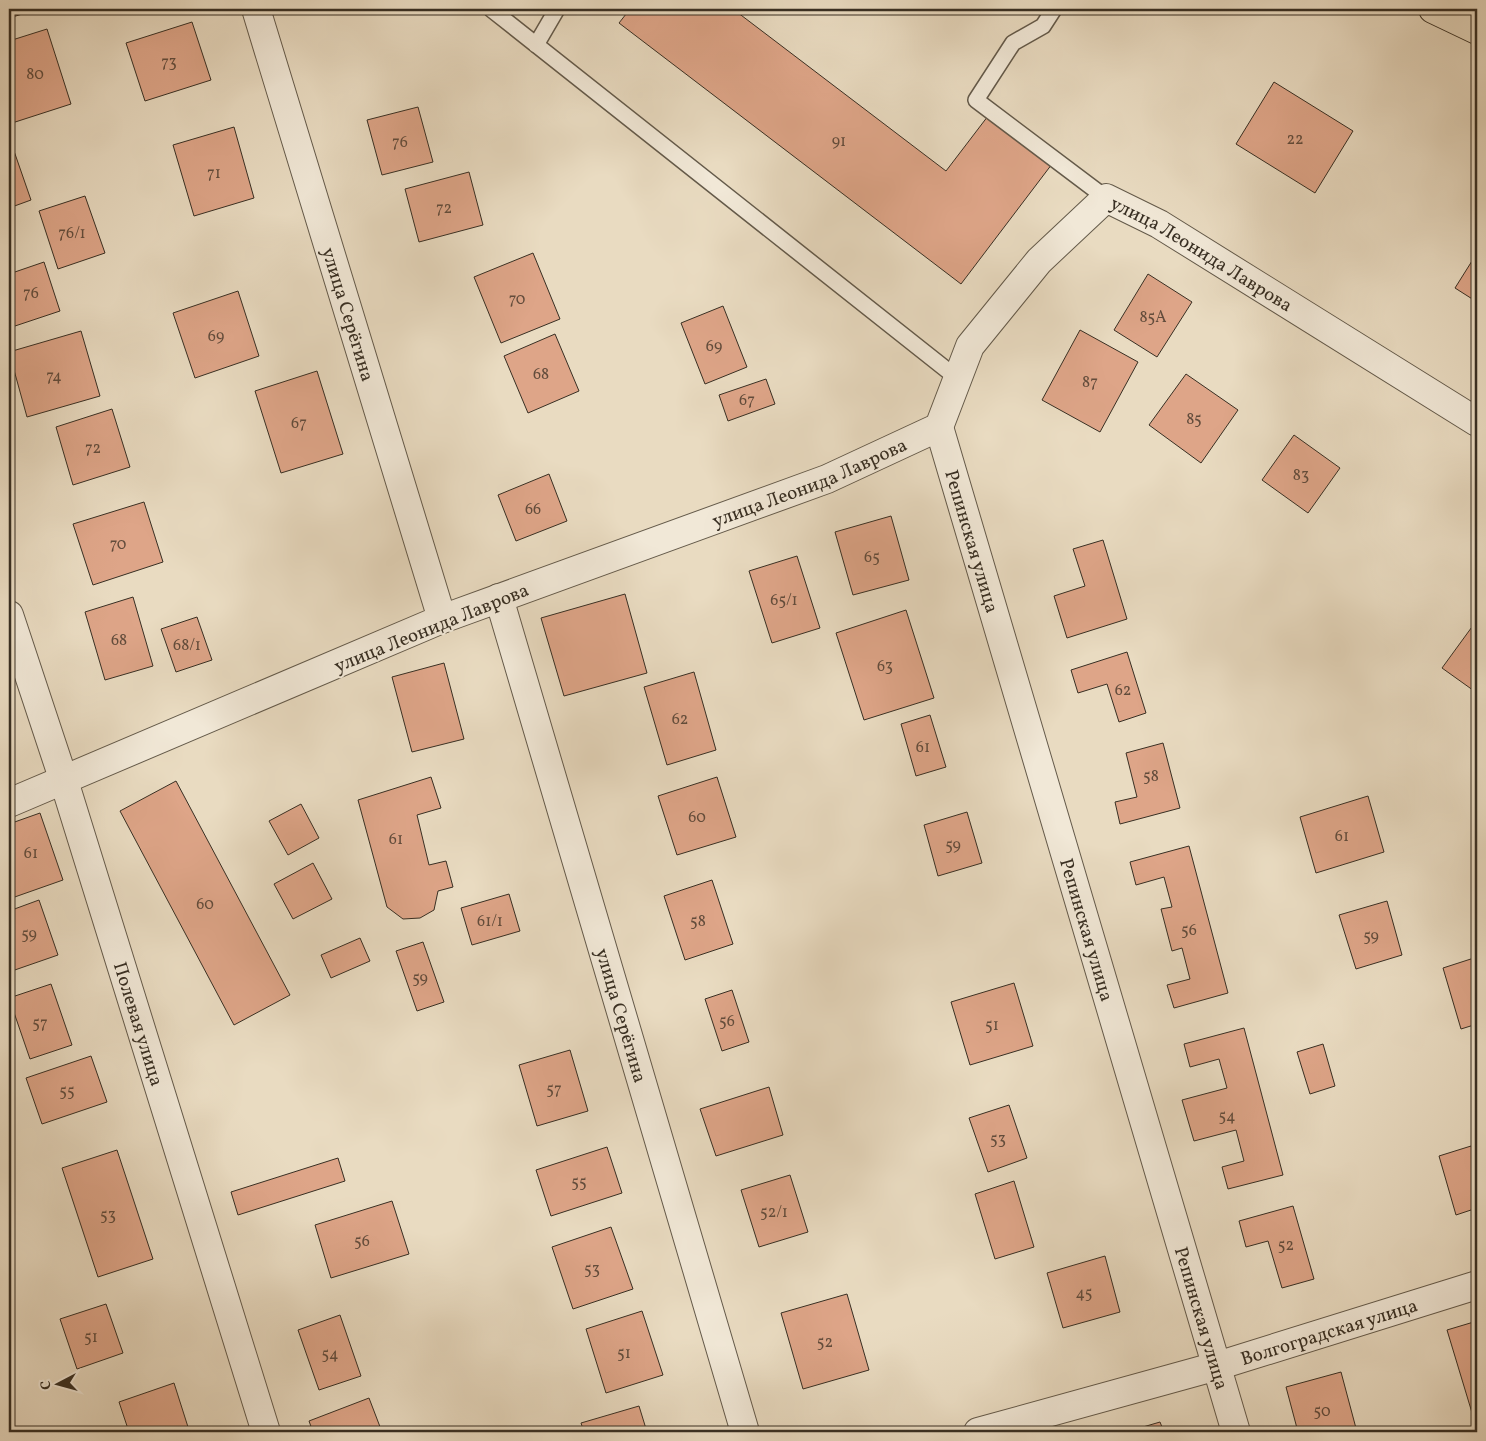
<svg xmlns="http://www.w3.org/2000/svg" width="1486" height="1441" font-family="Vollkorn,serif">
<style>
.building{fill:#dea588;stroke:#382f23}
.lines{fill:none;stroke-linecap:round;stroke-linejoin:round}
.service-casing{stroke:#645a4a;stroke-width:18}
.minor-casing{stroke:#645a4a;stroke-width:30}
.tertiary-casing{stroke:#645a4a;stroke-width:30}
.primary-casing{stroke:#382f23;stroke-width:30}
.service{stroke:#f1e8d7;stroke-width:15}
.minor{stroke:#f1e8d7;stroke-width:28}
.tertiary{stroke:#f1e8d7;stroke-width:28}
.primary{stroke:#e9dbc1;stroke-width:28}
.labels{text-anchor:middle;stroke-width:4;stroke-linejoin:round;paint-order:stroke}
.number-label{font-size:16px;fill:#624c3c}
.street-label{font-size:19px;fill:#382f23;stroke:#f1e8d7}
</style>
<rect width="100%" height="100%" fill="#e9dbc1"/>
<filter id="stains"><feTurbulence type="fractalNoise" baseFrequency=".004" numOctaves="4"/><feColorMatrix values="0 0 0 0 .2 0 0 0 0 .09 0 0 0 0 .02 0 0 0 .5 -.17"/></filter>
<radialGradient id="worn" r=".72"><stop offset=".6" stop-color="#630" stop-opacity="0"/><stop offset="1" stop-color="#630" stop-opacity=".3"/></radialGradient>
<path class="building" d="M 9,9 L 39,9 L 9,18 Z
M 630,9 L 733,9 L 946,171 L 988,116 L 1052,164 L 961,284 L 619,23 Z
M 192,22 L 211,80 L 145,101 L 126,43 Z
M 47,29 L 71,104 L 9,124 L 9,41 Z
M 1274,82 L 1353,131 L 1315,193 L 1236,144 Z
M 418,107 L 433,162 L 382,175 L 367,120 Z
M 234,127 L 254,198 L 194,216 L 173,145 Z
M 14,151 L 31,200 L 9,208 L 9,153 Z
M 469,172 L 483,225 L 419,242 L 405,189 Z
M 85,196 L 105,253 L 58,269 L 39,211 Z
M 533,253 L 560,319 L 501,343 L 474,277 Z
M 1477,253 L 1477,302 L 1455,288 Z
M 44,262 L 60,311 L 9,328 L 9,274 Z
M 1148,274 L 1192,302 L 1157,357 L 1114,330 Z
M 238,291 L 259,356 L 195,378 L 173,313 Z
M 723,306 L 747,367 L 705,384 L 681,323 Z
M 1080,330 L 1138,362 L 1100,432 L 1042,400 Z
M 81,331 L 100,396 L 27,417 L 9,352 Z
M 555,334 L 579,391 L 528,413 L 504,356 Z
M 317,371 L 343,454 L 281,473 L 255,391 Z
M 1186,374 L 1238,410 L 1201,463 L 1149,425 Z
M 766,379 L 775,404 L 728,421 L 719,395 Z
M 112,409 L 130,467 L 73,485 L 56,427 Z
M 1294,435 L 1340,468 L 1308,513 L 1262,480 Z
M 549,474 L 567,521 L 516,541 L 498,495 Z
M 144,502 L 163,562 L 93,585 L 73,524 Z
M 891,516 L 909,580 L 853,595 L 835,532 Z
M 1103,540 L 1127,619 L 1067,638 L 1054,596 L 1085,586 L 1073,549 Z
M 797,556 L 820,628 L 772,643 L 749,571 Z
M 625,594 L 647,673 L 564,696 L 541,618 Z
M 133,597 L 153,666 L 105,680 L 85,612 Z
M 906,610 L 934,698 L 864,720 L 836,633 Z
M 197,617 L 212,660 L 176,672 L 161,629 Z
M 1477,620 L 1477,693 L 1442,668 Z
M 1127,652 L 1146,713 L 1119,722 L 1107,684 L 1078,693 L 1071,670 Z
M 444,663 L 464,739 L 412,752 L 392,677 Z
M 694,672 L 716,750 L 667,765 L 644,687 Z
M 930,715 L 946,767 L 916,776 L 901,724 Z
M 1163,743 L 1180,808 L 1120,824 L 1115,802 L 1137,797 L 1126,753 Z
M 431,777 L 441,808 L 417,815 L 429,865 L 446,861 L 453,887 L 438,891 L 434,910 L 420,918 L 403,919 L 387,907 L 358,800 Z
M 717,777 L 736,837 L 677,855 L 658,796 Z
M 176,781 L 290,995 L 234,1025 L 120,811 Z
M 1368,796 L 1384,852 L 1316,873 L 1300,817 Z
M 301,804 L 319,838 L 288,855 L 269,821 Z
M 967,812 L 982,863 L 938,876 L 924,825 Z
M 40,813 L 63,880 L 9,899 L 9,824 Z
M 1189,846 L 1228,993 L 1174,1008 L 1167,985 L 1190,979 L 1182,948 L 1172,951 L 1161,909 L 1172,907 L 1164,877 L 1136,885 L 1130,862 Z
M 313,863 L 332,899 L 293,919 L 274,884 Z
M 712,880 L 733,944 L 685,960 L 664,896 Z
M 509,894 L 520,931 L 472,945 L 461,908 Z
M 39,900 L 58,955 L 9,972 L 9,911 Z
M 1387,901 L 1402,955 L 1356,969 L 1339,915 Z
M 360,938 L 370,961 L 331,978 L 321,955 Z
M 423,942 L 444,1002 L 417,1011 L 396,951 Z
M 1477,957 L 1477,1024 L 1461,1029 L 1443,968 Z
M 1014,983 L 1033,1046 L 970,1065 L 951,1002 Z
M 51,984 L 72,1045 L 30,1059 L 9,998 Z
M 732,990 L 749,1042 L 722,1051 L 705,999 Z
M 1244,1028 L 1283,1175 L 1228,1189 L 1222,1167 L 1244,1161 L 1236,1130 L 1194,1141 L 1182,1100 L 1227,1088 L 1219,1059 L 1190,1067 L 1184,1044 Z
M 1323,1044 L 1335,1086 L 1310,1094 L 1297,1052 Z
M 570,1050 L 588,1111 L 537,1126 L 519,1065 Z
M 91,1056 L 107,1102 L 42,1124 L 26,1078 Z
M 769,1087 L 783,1135 L 716,1156 L 700,1109 Z
M 1009,1105 L 1027,1158 L 988,1172 L 969,1118 Z
M 1471,1146 L 1477,1165 L 1477,1208 L 1456,1215 L 1439,1156 Z
M 607,1147 L 622,1193 L 551,1216 L 536,1170 Z
M 117,1150 L 153,1259 L 98,1277 L 62,1168 Z
M 338,1158 L 345,1181 L 238,1215 L 231,1192 Z
M 790,1175 L 808,1232 L 759,1247 L 741,1190 Z
M 1014,1181 L 1034,1247 L 995,1259 L 975,1194 Z
M 392,1201 L 409,1254 L 331,1278 L 315,1225 Z
M 1293,1206 L 1314,1279 L 1282,1288 L 1268,1241 L 1246,1247 L 1239,1221 Z
M 611,1227 L 633,1289 L 573,1309 L 552,1247 Z
M 1105,1256 L 1120,1312 L 1063,1328 L 1047,1273 Z
M 847,1294 L 869,1370 L 803,1389 L 781,1313 Z
M 106,1304 L 123,1353 L 77,1369 L 60,1319 Z
M 642,1311 L 663,1375 L 606,1393 L 586,1329 Z
M 340,1315 L 361,1376 L 319,1390 L 298,1330 Z
M 1477,1321 L 1477,1425 L 1476,1426 L 1447,1330 Z
M 1341,1372 L 1357,1432 L 1298,1432 L 1286,1387 Z
M 174,1383 L 188,1427 L 172,1432 L 129,1432 L 119,1402 Z
M 369,1398 L 382,1432 L 313,1432 L 309,1421 Z
M 639,1406 L 647,1432 L 584,1432 L 581,1423 Z
M 1160,1422 L 1164,1432 L 1126,1432 Z"/>
<g class="lines">
<defs>
<path id="service" d="M 491,9 L 957,378
M 1054,9 L 1043,26 L 1013,43 L 976,100 L 1106,198
M 536,45 L 557,9"/>
<g id="minor">
<path id="s1" d="M 939,427 L 1236,1432"/>
<path id="s2" d="M 499,598 L 745,1432"/>
<path id="s3" d="M 9,615 L 64,781 L 266,1432"/>
<path id="s4" d="M 442,619 L 827,479 L 939,427 L 970,346 L 1039,261 L 1106,198 L 1159,224 L 1477,422"/>
<path id="s5" d="M 978,1432 L 1217,1366 L 1477,1285"/>
</g>
<path id="tertiary" d="M 9,803 L 442,619 L 256,9"/>
<path id="primary" d="M 1433,9 L 1477,30"/>
</defs>
<use href="#service" class="service-casing"/>
<use href="#minor" class="minor-casing"/>
<use href="#tertiary" class="tertiary-casing"/>
<use href="#primary" class="primary-casing"/>
<use href="#service" class="service"/>
<use href="#minor" class="minor"/>
<use href="#tertiary" class="tertiary"/>
<use href="#primary" class="primary"/>
</g>
<g class="labels">
<g class="number-label">
<text x="169" y="67">73</text>
<text x="35" y="79">80</text>
<text x="1295" y="144">22</text>
<text x="839" y="146">91</text>
<text x="400" y="147">76</text>
<text x="214" y="178">71</text>
<text x="444" y="213">72</text>
<text x="72" y="238">76/1</text>
<text x="31" y="298">76</text>
<text x="517" y="304">70</text>
<text x="1153" y="322">85А</text>
<text x="216" y="341">69</text>
<text x="714" y="351">69</text>
<text x="541" y="379">68</text>
<text x="54" y="381">74</text>
<text x="1090" y="387">87</text>
<text x="747" y="405">67</text>
<text x="1194" y="424">85</text>
<text x="299" y="428">67</text>
<text x="93" y="453">72</text>
<text x="1301" y="480">83</text>
<text x="533" y="514">66</text>
<text x="118" y="549">70</text>
<text x="872" y="562">65</text>
<text x="784" y="605">65/1</text>
<text x="119" y="645">68</text>
<text x="187" y="650">68/1</text>
<text x="885" y="671">63</text>
<text x="1123" y="695">62</text>
<text x="680" y="724">62</text>
<text x="923" y="752">61</text>
<text x="1151" y="781">58</text>
<text x="697" y="822">60</text>
<text x="1342" y="841">61</text>
<text x="396" y="844">61</text>
<text x="953" y="850">59</text>
<text x="31" y="858">61</text>
<text x="205" y="909">60</text>
<text x="490" y="926">61/1</text>
<text x="698" y="926">58</text>
<text x="1189" y="935">56</text>
<text x="29" y="939">59</text>
<text x="1371" y="941">59</text>
<text x="420" y="983">59</text>
<text x="727" y="1026">56</text>
<text x="40" y="1028">57</text>
<text x="992" y="1030">51</text>
<text x="554" y="1094">57</text>
<text x="67" y="1096">55</text>
<text x="1227" y="1121">54</text>
<text x="998" y="1144">53</text>
<text x="579" y="1187">55</text>
<text x="774" y="1217">52/1</text>
<text x="108" y="1220">53</text>
<text x="362" y="1246">56</text>
<text x="1286" y="1250">52</text>
<text x="592" y="1274">53</text>
<text x="1084" y="1298">45</text>
<text x="91" y="1342">51</text>
<text x="825" y="1347">52</text>
<text x="624" y="1358">51</text>
<text x="330" y="1359">54</text>
<text x="1322" y="1416">50</text>
</g>
<g class="street-label">
<text dy="7" stroke="none"><textPath href="#s4" startOffset="932">улица Леонида Лаврова</textPath></text>
<text transform="translate(349 314) rotate(73)" y="7">улица Серёгина</text>
<text dy="7" stroke="none"><textPath href="#s4" startOffset="392">улица Леонида Лаврова</textPath></text>
<text dy="7" stroke="none"><textPath href="#s1" startOffset="119">Репинская улица</textPath></text>
<text transform="translate(431 627) rotate(-22)" y="7">улица Леонида Лаврова</text>
<text dy="7" stroke="none"><textPath href="#s1" startOffset="524">Репинская улица</textPath></text>
<text dy="7" stroke="none"><textPath href="#s2" startOffset="435">улица Серёгина</textPath></text>
<text dy="7" stroke="none"><textPath href="#s3" startOffset="429">Полевая улица</textPath></text>
<text dy="7" stroke="none"><textPath href="#s1" startOffset="929">Репинская улица</textPath></text>
<text dy="7" stroke="none"><textPath href="#s5" startOffset="365">Волгоградская улица</textPath></text>
</g>
</g>
<rect width="1486" height="1441" fill="none" stroke="#e9dbc1" stroke-width="30"/>
<rect x="10" y="10" width="1466" height="1421" fill="none" stroke="#382f23" stroke-width="2.5"/>
<rect x="15" y="15" width="1456" height="1411" fill="none" stroke="#382f23"/>
<g transform="translate(58 1384) rotate(264)" stroke="#f1e8d7" stroke-width="4" paint-order="stroke">
<path d="M0-4L9 19L0 12L-9 19Z" fill="#382f23"/>
<text y="-8" font-size="14" font-weight="bold" text-anchor="middle" fill="#382f23">С</text>
</g>
<rect width="100%" height="100%" filter="url(#stains)"/>
<rect width="100%" height="100%" fill="url(#worn)"/>
</svg>
